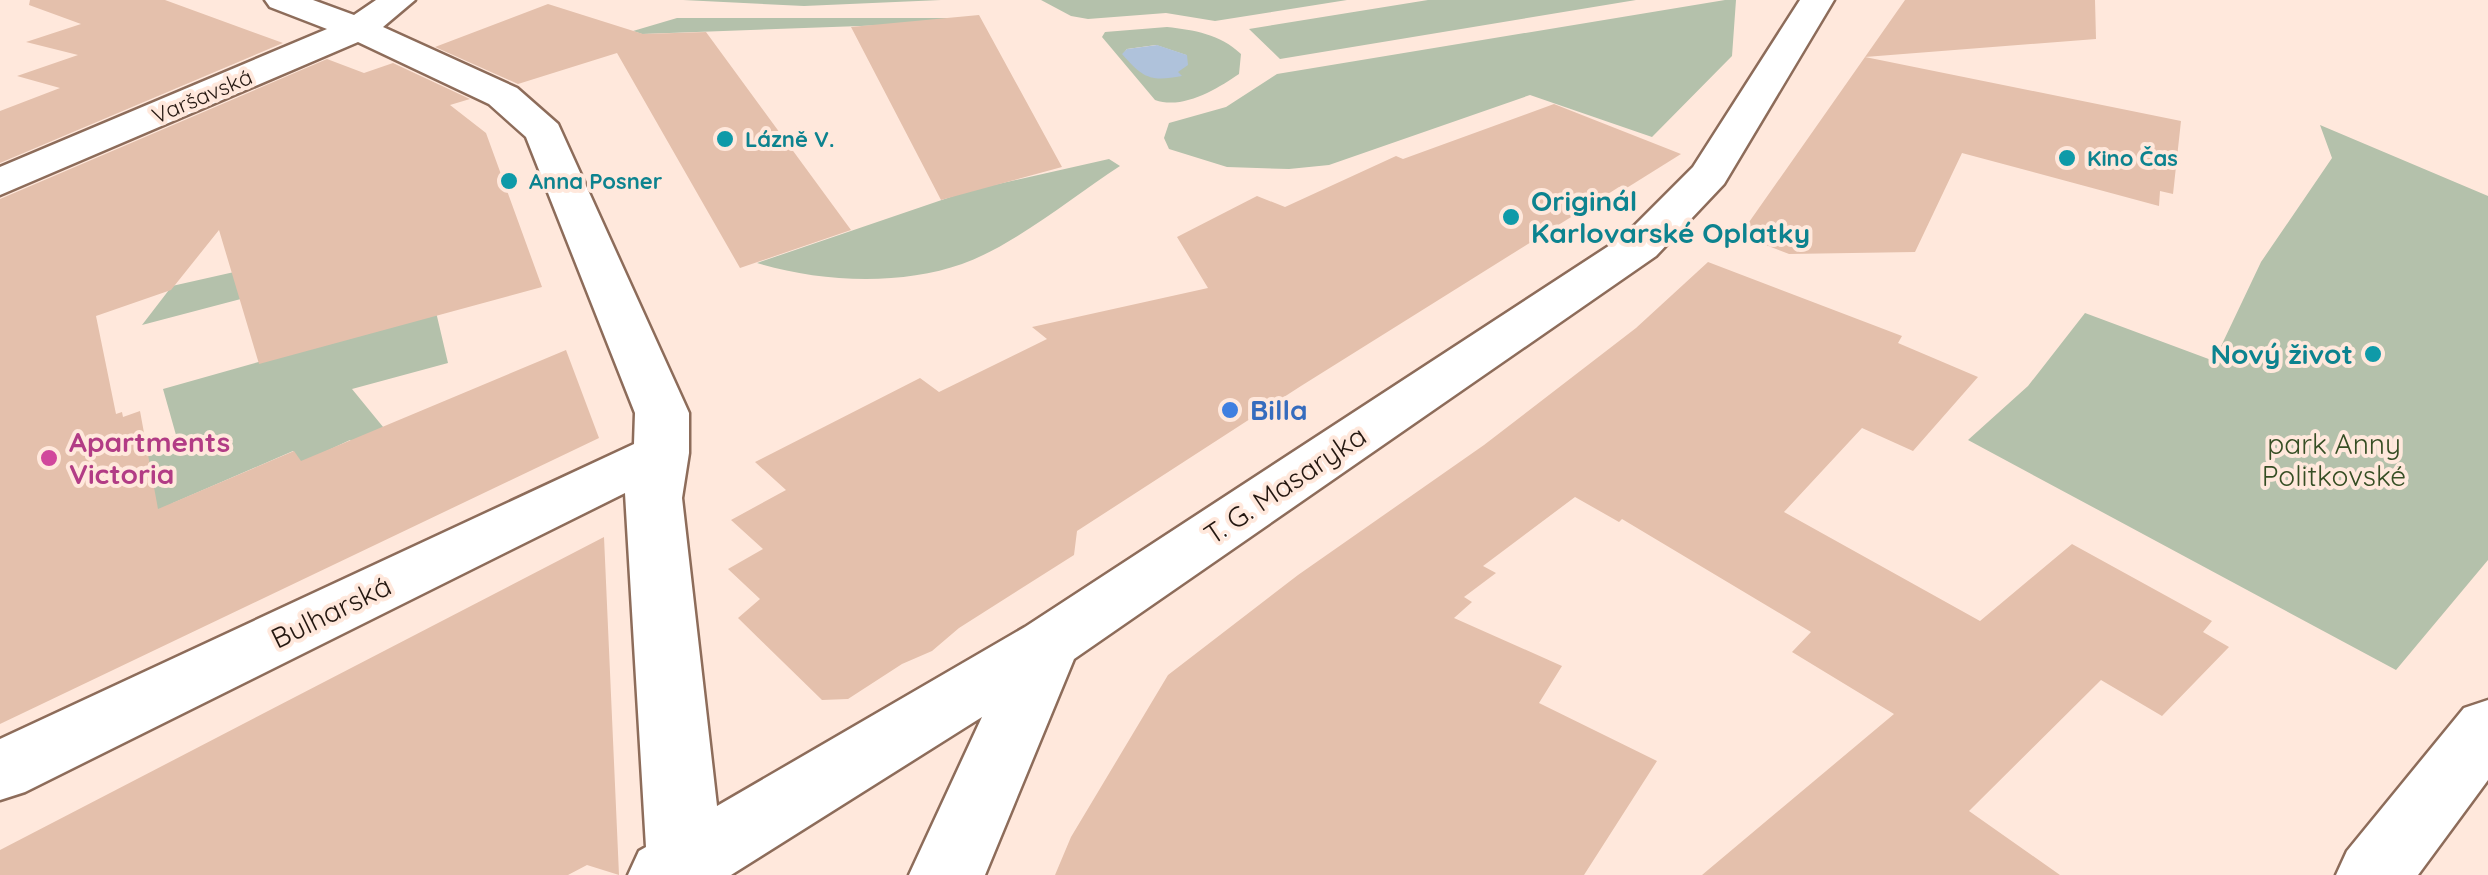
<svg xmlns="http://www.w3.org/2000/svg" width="2488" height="875" font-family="Quicksand,sans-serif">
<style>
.green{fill:#b4c1ab;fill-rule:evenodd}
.water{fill:#afc2db}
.building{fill:#e4c0ac}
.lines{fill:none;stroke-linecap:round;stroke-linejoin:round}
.minor-casing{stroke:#8d6c5a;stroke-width:5}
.minor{fill:#fff;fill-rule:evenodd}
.culture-dot{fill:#0f9aa8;stroke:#ffe8dc;stroke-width:4}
.shop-dot{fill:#3f7fe0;stroke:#ffe8dc;stroke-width:4}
.hotel-dot{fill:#d1479c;stroke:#ffe8dc;stroke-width:4}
.labels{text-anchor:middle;stroke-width:8;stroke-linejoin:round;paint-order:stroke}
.far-street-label{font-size:22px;fill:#241710;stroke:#ffe8dc}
.far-culture-label{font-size:22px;font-weight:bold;fill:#0d838f;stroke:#ffe8dc;text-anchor:start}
.culture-label{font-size:28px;font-weight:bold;fill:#0d838f;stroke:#ffe8dc;text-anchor:start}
.shop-label{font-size:28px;font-weight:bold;fill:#366cbe;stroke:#ffe8dc;text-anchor:start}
.hotel-label{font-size:28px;font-weight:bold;fill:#b23c85;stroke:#ffe8dc;text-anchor:start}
.park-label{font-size:28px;fill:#364e24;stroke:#ffe8dc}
.street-label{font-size:28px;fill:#241710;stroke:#ffe8dc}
</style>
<rect width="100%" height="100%" fill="#ffe8dc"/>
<path class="green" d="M 683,0 L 941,0 L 804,6 Z
M 1041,0 L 1347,0 L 1215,21 L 1166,13 L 1088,19 L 1071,16 Z
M 1428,0 L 1636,0 L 1280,59 L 1249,29 Z
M 1725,0 L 1736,0 L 1732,56 L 1652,137 L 1530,95 L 1329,165 L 1289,169 L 1227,167 L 1169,149 L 1164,138 L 1169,123 L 1226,107 L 1277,74 Z
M 677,18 L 955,18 L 888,25 L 642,34 L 633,31 Z
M 1167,27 C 1194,30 1220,34 1241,54 L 1239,74 C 1217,89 1183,110 1155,100 L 1102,37 L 1105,32 ZM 1156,45 L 1186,55 L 1177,72 L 1123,54 L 1127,49 Z
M 2320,125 L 2488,196 L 2488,560 L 2396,670 L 1968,440 L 2028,386 L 2085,313 L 2214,361 L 2261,262 L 2332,158 Z
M 1109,159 L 1120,166 C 1074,196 1013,246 962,264 C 900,286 819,282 757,263 L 971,190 Z
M 252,268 L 336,274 L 142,325 L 172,286 Z
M 436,312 L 448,363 L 352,389 L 388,433 L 356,446 L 350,440 L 301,463 L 293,451 L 173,503 L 78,562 L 142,452 L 166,444 L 166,439 L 176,435 L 163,389 Z"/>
<path class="water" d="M 1157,45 L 1187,55 L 1188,65 L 1178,72 L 1182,76 C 1150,82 1143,78 1122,54 L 1127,49 Z"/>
<path class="building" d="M 30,0 L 165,0 L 283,43 L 0,163 L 0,111 L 60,88 L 17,76 L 78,55 L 26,42 L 81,24 L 29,5 Z
M 1905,0 L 2095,0 L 2096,39 L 1865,57 Z
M 548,4 L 643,34 L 706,32 L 851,230 L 740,268 L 617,53 L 518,84 L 435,47 Z
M 979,15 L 1062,167 L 941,200 L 851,27 Z
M 1865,57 L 2181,121 L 2173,194 L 2160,191 L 2159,206 L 1962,153 L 1915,252 L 1789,254 L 1740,235 Z
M 327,59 L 364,73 L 393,63 L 470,99 L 450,105 L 486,133 L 542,287 L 259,364 L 219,230 L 171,290 L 96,316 L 116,414 L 122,412 L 123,417 L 140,411 L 158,509 L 294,451 L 301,461 L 566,350 L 599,438 L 0,724 L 0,199 Z
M 1554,104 L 1681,154 L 1625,189 L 1619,187 L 1301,386 L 1077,531 L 1074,555 L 959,628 L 932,651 L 902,664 L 848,699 L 822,700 L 738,618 L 760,599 L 728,569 L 763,549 L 731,520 L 786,490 L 755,462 L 920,378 L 939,392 L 1047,339 L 1032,327 L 1208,288 L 1177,237 L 1257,196 L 1285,207 L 1396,156 L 1403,159 Z
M 1708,262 L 1902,336 L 1898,343 L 1978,377 L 1913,451 L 1862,428 L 1784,512 L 1980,621 L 2072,544 L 2212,621 L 2203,632 L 2229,647 L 2162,716 L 2101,680 L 1969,811 L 2060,875 L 1702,875 L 1894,714 L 1792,652 L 1811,632 L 1622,519 L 1619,522 L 1575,497 L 1483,566 L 1496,573 L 1464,597 L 1472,602 L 1454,618 L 1562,666 L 1539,703 L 1657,761 L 1584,875 L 1055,875 L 1071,837 L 1168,675 L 1298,575 L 1484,445 L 1636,328 Z
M 604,537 L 619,875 L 587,865 L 568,875 L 0,875 L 0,850 Z"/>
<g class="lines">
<defs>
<path id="minor" d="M 265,0 L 313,0 L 354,15 L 376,0 L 415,0 L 383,27 L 517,88 L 558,124 L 689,413 L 689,453 L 682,498 L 717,806 L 1025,627 L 1624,236 L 1693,167 L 1800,0 L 1834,0 L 1724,184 L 1656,256 L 1074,659 L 985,875 L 909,875 L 982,717 L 731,875 L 628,875 L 639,851 L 646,847 L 625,493 L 25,792 L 0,800 L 0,739 L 634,444 L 635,413 L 526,137 L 489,104 L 358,42 L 0,195 L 0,167 L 327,29 L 270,7 Z
M 2488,700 L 2488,780 L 2418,875 L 2336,875 L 2347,851 L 2464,708 Z"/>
</defs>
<use href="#minor" class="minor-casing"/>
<use href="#minor" class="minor"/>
</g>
<g class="culture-dot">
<circle cx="725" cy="139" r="10"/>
<circle cx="2067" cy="158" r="10"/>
<circle cx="509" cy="181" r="10"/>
<circle cx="1511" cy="217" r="10"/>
<circle cx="2373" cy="354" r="10"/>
</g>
<circle class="shop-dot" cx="1230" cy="410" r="10"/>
<circle class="hotel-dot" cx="49" cy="458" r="10"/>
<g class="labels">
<g class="far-street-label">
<text transform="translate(202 96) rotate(-23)" y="8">Varšavská</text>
</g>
<g class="far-culture-label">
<text x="745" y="147">Lázně V.</text>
<text x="2087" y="166">Kino Čas</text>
<text x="529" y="189">Anna Posner</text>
</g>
<g class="culture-label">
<text x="1531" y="211">Originál<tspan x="1531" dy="32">Karlovarské Oplatky</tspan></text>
<text x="2353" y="364" text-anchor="end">Nový život</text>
</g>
<g class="shop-label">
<text x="1250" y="420">Billa</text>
</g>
<g class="hotel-label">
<text x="69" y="452">Apartments<tspan x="69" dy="32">Victoria</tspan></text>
</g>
<g class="park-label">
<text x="2334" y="454">park Anny<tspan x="2334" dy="32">Politkovské</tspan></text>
</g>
<g class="street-label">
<text transform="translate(1285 485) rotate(-34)" y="10">T. G. Masaryka</text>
<text transform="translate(331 612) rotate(-26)" y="10">Bulharská</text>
</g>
</g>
</svg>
